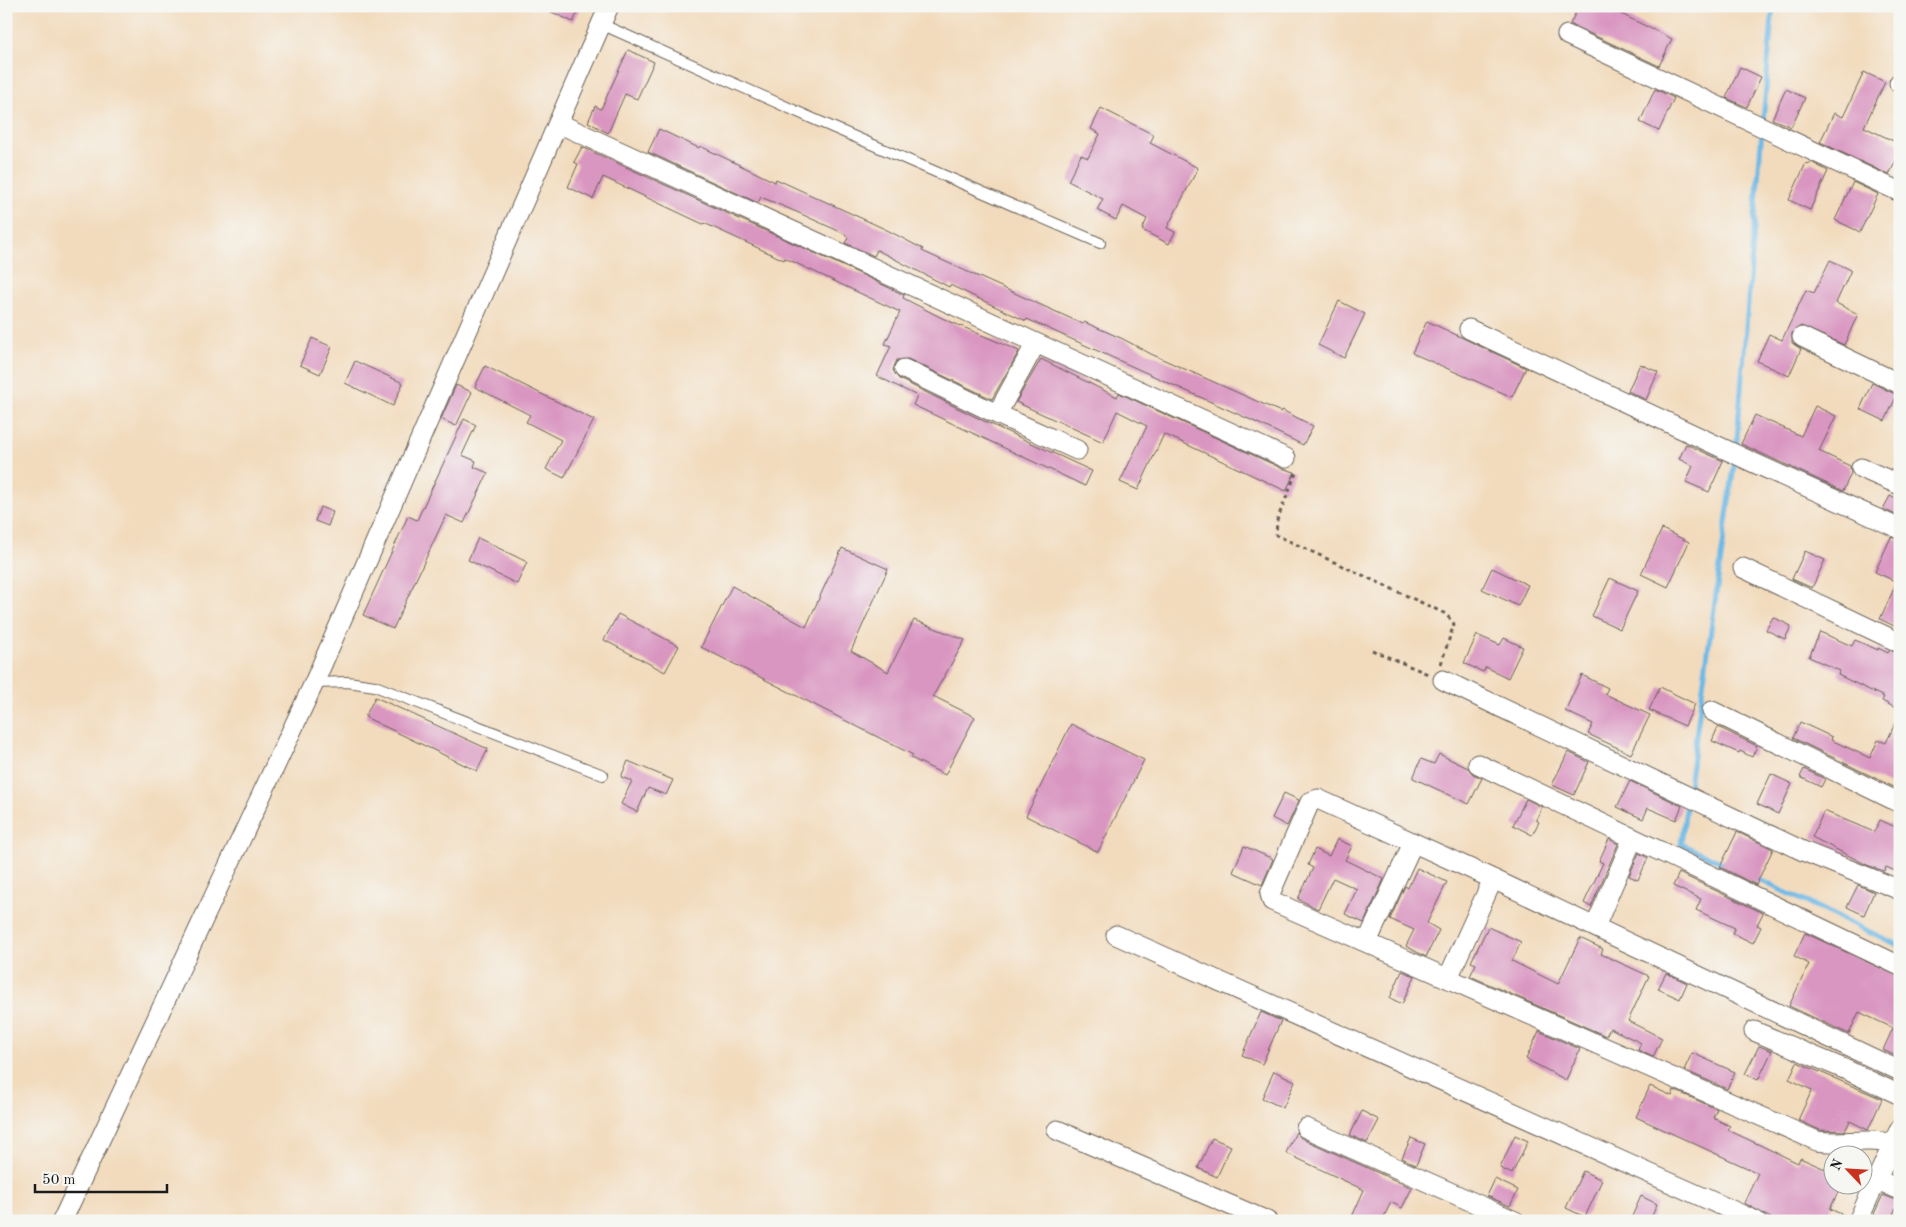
<svg xmlns="http://www.w3.org/2000/svg" width="1906" height="1227" font-family="'Old Standard TT',serif">
<style>
.lines{fill:none;stroke-linecap:round;stroke-linejoin:round}
.stream{stroke:#6db9e6;stroke-width:5}
.building{fill:#d996c1}
.service-casing{stroke:#675f54;stroke-width:12}
.minor-casing{stroke:#675f54;stroke-width:21}
.path{stroke:#675f54;stroke-width:3;stroke-dasharray:4 4;stroke-linecap:butt}
.service{stroke:#fff;stroke-width:10}
.minor{stroke:#fff;stroke-width:19}
</style>
<rect width="100%" height="100%" fill="#f6f6f2"/>
<filter id="ink" filterUnits="userSpaceOnUse"><feTurbulence type="fractalNoise" baseFrequency=".02" numOctaves="2"/><feDisplacementMap in="SourceGraphic" scale="10" xChannelSelector="R" yChannelSelector="G"/><feConvolveMatrix kernelMatrix="1 2 1 2 8 2 1 2 1" color-interpolation-filters="sRGB"/></filter>
<filter id="wash" filterUnits="userSpaceOnUse"><feTurbulence type="fractalNoise" baseFrequency=".0096" numOctaves="4" result="noise"/><feDisplacementMap in="SourceGraphic" scale="20" xChannelSelector="R" yChannelSelector="G"/><feGaussianBlur stdDeviation="1.12" result="paint"/><feColorMatrix in="noise" values="0 0 0 0 0 0 0 0 0 0 0 0 0 0 0 0 0 1.4 0 .05"/><feComposite in="paint" operator="in"/></filter>
<g filter="url(#wash)">
<rect width="100%" height="100%" fill="#f2dbbd"/>
<g class="lines">
<path class="stream" d="M 1763,122 L 1773,6
M 1736,451 L 1762,130
M 1688,793 L 1735,459
M 1687,801 L 1681,844 L 1727,865
M 1753,877 L 1900,946"/>
</g>
<g id="blocks">
<path class="building" d="M 539,6 L 581,6 L 573,22 Z
M 1579,6 L 1605,6 L 1672,39 L 1659,66 L 1570,24 Z
M 628,50 L 654,62 L 637,99 L 625,94 L 608,133 L 588,122 L 595,106 L 601,109 Z
M 1740,67 L 1761,77 L 1747,107 L 1726,98 Z
M 1864,72 L 1885,82 L 1864,127 L 1900,144 L 1900,152 L 1889,175 L 1820,142 L 1834,113 L 1843,117 Z
M 1655,89 L 1674,98 L 1659,131 L 1640,122 Z
M 1786,89 L 1805,98 L 1791,127 L 1772,119 Z
M 1101,108 L 1154,135 L 1150,143 L 1198,168 L 1167,228 L 1175,232 L 1169,244 L 1142,230 L 1147,219 L 1123,206 L 1116,220 L 1097,210 L 1103,199 L 1068,181 L 1081,155 L 1088,158 L 1100,134 L 1091,129 Z
M 659,129 L 699,148 L 700,146 L 775,182 L 776,179 L 887,230 L 923,249 L 922,251 L 968,272 L 1083,324 L 1084,322 L 1123,339 L 1151,354 L 1281,412 L 1282,410 L 1313,426 L 1303,445 L 1262,425 L 1027,319 L 1026,321 L 950,285 L 949,287 L 877,250 L 874,256 L 845,243 L 848,238 L 845,234 L 799,213 L 761,197 L 758,203 L 648,152 Z
M 582,147 L 867,277 L 904,295 L 903,298 L 942,318 L 1019,351 L 992,399 L 908,359 L 897,360 L 893,370 L 899,379 L 986,422 L 1092,471 L 1085,486 L 913,405 L 917,396 L 877,376 L 891,346 L 885,344 L 900,312 L 785,258 L 784,260 L 704,223 L 703,224 L 603,177 L 593,199 L 568,187 L 578,164 L 574,162 Z
M 1811,162 L 1828,171 L 1810,210 L 1789,200 L 1806,163 L 1810,164 Z
M 1853,182 L 1878,194 L 1860,232 L 1835,220 Z
M 1830,260 L 1851,270 L 1836,303 L 1858,314 L 1844,345 L 1801,326 L 1792,333 L 1792,343 L 1801,349 L 1789,376 L 1757,361 L 1769,334 L 1782,340 L 1806,290 L 1814,293 Z
M 1339,301 L 1365,314 L 1344,358 L 1318,345 Z
M 1427,321 L 1526,368 L 1512,397 L 1412,353 Z
M 312,338 L 332,347 L 320,374 L 300,365 Z
M 1041,359 L 1117,397 L 1119,393 L 1281,468 L 1295,472 L 1286,491 L 1164,434 L 1138,490 L 1120,482 L 1147,426 L 1117,411 L 1103,442 L 1016,402 Z
M 355,361 L 403,383 L 393,406 L 345,383 Z
M 1640,364 L 1658,372 L 1646,400 L 1628,391 Z
M 485,366 L 594,420 L 564,478 L 546,469 L 561,440 L 526,422 L 530,415 L 475,387 Z
M 1872,383 L 1897,395 L 1885,421 L 1860,409 Z
M 456,385 L 472,392 L 456,426 L 441,419 Z
M 1815,406 L 1836,416 L 1819,451 L 1850,466 L 1851,473 L 1843,491 L 1741,444 L 1755,415 L 1801,436 Z
M 464,419 L 476,425 L 462,455 L 476,461 L 474,467 L 488,473 L 464,523 L 446,515 L 393,629 L 363,615 L 408,516 L 417,520 Z
M 1686,444 L 1723,461 L 1709,492 L 1686,482 L 1693,466 L 1679,459 Z
M 1890,496 L 1900,501 L 1900,517 L 1883,509 Z
M 320,507 L 333,512 L 328,526 L 315,521 Z
M 1662,529 L 1689,542 L 1668,587 L 1641,574 Z
M 1891,537 L 1900,540 L 1900,629 L 1880,619 L 1897,582 L 1875,572 Z
M 478,538 L 527,562 L 517,584 L 468,560 Z
M 842,548 L 888,569 L 851,651 L 888,672 L 914,620 L 965,640 L 933,696 L 975,717 L 945,775 L 911,758 L 913,755 L 701,647 L 732,586 L 806,627 Z
M 1805,551 L 1825,560 L 1812,588 L 1792,579 Z
M 1492,568 L 1528,585 L 1518,606 L 1482,589 Z
M 1610,578 L 1638,591 L 1620,629 L 1592,616 Z
M 618,614 L 679,646 L 665,672 L 604,640 Z
M 1773,617 L 1791,626 L 1785,639 L 1766,630 Z
M 1820,632 L 1852,646 L 1855,640 L 1878,650 L 1878,648 L 1888,653 L 1890,650 L 1900,654 L 1900,710 L 1882,701 L 1884,697 L 1838,675 L 1840,671 L 1809,657 Z
M 1477,635 L 1500,645 L 1504,638 L 1523,647 L 1508,678 L 1486,667 L 1483,672 L 1464,663 Z
M 1582,675 L 1608,688 L 1605,694 L 1650,715 L 1631,754 L 1588,734 L 1593,724 L 1565,711 Z
M 1660,687 L 1695,704 L 1685,726 L 1649,710 Z
M 375,697 L 488,749 L 477,771 L 365,717 Z
M 1900,713 L 1900,790 L 1793,738 L 1800,722 L 1832,737 L 1831,740 L 1870,758 L 1878,740 L 1886,743 Z
M 1071,724 L 1144,760 L 1098,852 L 1026,816 Z
M 1718,727 L 1757,746 L 1752,757 L 1740,751 L 1739,753 L 1712,741 Z
M 1568,752 L 1589,762 L 1574,795 L 1552,785 Z
M 1439,754 L 1468,768 L 1473,774 L 1482,778 L 1469,804 L 1413,778 L 1421,759 L 1434,764 Z
M 628,761 L 673,780 L 666,795 L 648,788 L 637,812 L 621,804 L 632,781 L 621,777 Z
M 1804,769 L 1825,779 L 1821,787 L 1800,777 Z
M 1771,774 L 1792,784 L 1778,814 L 1757,804 Z
M 1630,781 L 1682,806 L 1676,820 L 1648,808 L 1643,819 L 1617,807 Z
M 1284,793 L 1299,800 L 1287,826 L 1272,818 Z
M 1526,799 L 1542,807 L 1536,820 L 1539,822 L 1532,835 L 1513,825 Z
M 1824,811 L 1874,832 L 1880,820 L 1900,829 L 1900,873 L 1886,867 L 1884,871 L 1867,865 L 1812,837 Z
M 1737,832 L 1773,849 L 1756,885 L 1720,867 Z
M 1337,839 L 1352,846 L 1345,860 L 1384,879 L 1364,923 L 1345,914 L 1357,889 L 1333,878 L 1318,909 L 1298,899 L 1313,868 L 1308,865 L 1315,849 L 1329,856 Z
M 1609,839 L 1618,844 L 1591,907 L 1584,903 L 1603,863 L 1599,861 Z
M 1244,846 L 1273,859 L 1262,885 L 1233,872 Z
M 1639,853 L 1648,858 L 1638,880 L 1629,876 Z
M 1417,868 L 1447,882 L 1427,923 L 1439,930 L 1426,957 L 1406,946 L 1414,930 L 1390,919 L 1405,886 L 1408,888 Z
M 1679,873 L 1763,913 L 1757,925 L 1761,927 L 1753,943 L 1732,933 L 1735,928 L 1696,910 L 1701,899 L 1673,886 Z
M 1858,885 L 1874,892 L 1864,915 L 1847,907 Z
M 1488,927 L 1521,942 L 1512,961 L 1558,984 L 1580,938 L 1603,949 L 1601,954 L 1649,976 L 1628,1021 L 1662,1038 L 1653,1057 L 1638,1050 L 1641,1043 L 1610,1028 L 1606,1036 L 1470,976 L 1476,964 L 1471,962 Z
M 1805,933 L 1900,977 L 1900,1058 L 1883,1050 L 1893,1028 L 1859,1012 L 1849,1034 L 1789,1006 L 1809,964 L 1794,956 Z
M 1402,971 L 1415,976 L 1402,1004 L 1390,998 Z
M 1666,973 L 1687,983 L 1680,999 L 1658,989 Z
M 1261,1012 L 1281,1021 L 1262,1064 L 1242,1055 Z
M 1539,1031 L 1580,1049 L 1566,1080 L 1526,1059 Z
M 1759,1046 L 1772,1051 L 1758,1080 L 1745,1074 Z
M 1692,1053 L 1735,1072 L 1727,1089 L 1684,1070 Z
M 1797,1062 L 1882,1099 L 1868,1130 L 1850,1121 L 1845,1131 L 1820,1130 L 1798,1120 L 1812,1090 L 1789,1079 Z
M 1274,1071 L 1295,1081 L 1283,1108 L 1262,1098 Z
M 1650,1086 L 1672,1096 L 1674,1090 L 1717,1109 L 1713,1118 L 1730,1126 L 1728,1130 L 1798,1163 L 1800,1158 L 1834,1173 L 1834,1184 L 1842,1184 L 1830,1209 L 1848,1217 L 1847,1221 L 1776,1221 L 1744,1203 L 1758,1173 L 1636,1117 Z
M 1362,1111 L 1379,1120 L 1367,1143 L 1350,1135 Z
M 1296,1132 L 1301,1138 L 1412,1188 L 1402,1208 L 1391,1202 L 1382,1221 L 1350,1221 L 1364,1190 L 1286,1153 Z
M 1515,1135 L 1528,1141 L 1512,1174 L 1500,1168 Z
M 1212,1138 L 1231,1146 L 1217,1177 L 1198,1168 Z
M 1411,1138 L 1425,1144 L 1416,1165 L 1402,1158 Z
M 1583,1171 L 1602,1180 L 1585,1217 L 1566,1208 Z
M 1495,1179 L 1518,1190 L 1510,1206 L 1487,1196 Z
M 1883,1195 L 1899,1201 L 1890,1221 L 1874,1214 Z
M 1641,1196 L 1657,1204 L 1650,1221 L 1630,1221 Z"/>
</g>
</g>
<g filter="url(#ink)">
<use href="#blocks" fill-opacity="0" stroke="#675f54" stroke-width="1"/>
<g class="lines">
<defs>
<path id="service" d="M 601,24 L 818,121 L 1100,243
M 314,683 L 348,682 L 375,686 L 603,775"/>
<path id="minor" d="M 1567,35 L 1900,192
M 1899,83 L 1900,83
M 558,123 L 1286,458
M 1469,329 L 1752,462 L 1900,529
M 1802,337 L 1900,384
M 904,369 L 997,414 L 1036,343
M 997,414 L 1077,450
M 1861,468 L 1900,485
M 1743,568 L 1900,643
M 1443,680 L 1803,851 L 1900,890
M 1712,711 L 1900,803
M 1478,764 L 1900,966
M 1595,927 L 1633,838
M 1116,935 L 1756,1221
M 1367,942 L 1413,843
M 1448,978 L 1493,879
M 1754,1031 L 1849,1071 L 1900,1095
M 1900,1071 L 1493,879 L 1318,799 L 1310,802 L 1270,894 L 1272,901 L 1817,1141 C 1844,1145 1873,1136 1900,1146
M 1306,1128 L 1515,1221
M 1057,1130 L 1267,1221
M 1876,1179 L 1900,1190
M 62,1221 L 314,683 L 609,6
M 1858,1221 L 1900,1128"/>
</defs>
<use href="#service" class="service-casing"/>
<use href="#minor" class="minor-casing"/>
<path class="path" d="M 1296,473 L 1277,520 L 1276,535 L 1446,614 L 1454,624 L 1441,664
M 1372,650 L 1428,674"/>
<use href="#service" class="service"/>
<use href="#minor" class="minor"/>
</g>
</g>
<rect width="1906" height="1227" fill="none" stroke="#f6f6f2" stroke-width="25"/>
<g transform="translate(1848 1170) rotate(295)"><circle r="24" fill="#f6f6f2" stroke="#9f9f9c"/>
<path d="M0-4L9 19L0 12L-9 19Z" fill="#c8321e"/>
<text y="-8" font-size="14" font-weight="bold" text-anchor="middle" fill="#1c1c1c">N</text>
</g>
<path d="M35 1184v8h132v-8" fill="none" stroke="#1c1c1c" stroke-width="2.5"/>
<text x="42" y="1184" font-size="15" fill="#1c1c1c" stroke="#f6f6f2" stroke-width="4" paint-order="stroke">50 m</text>
</svg>
